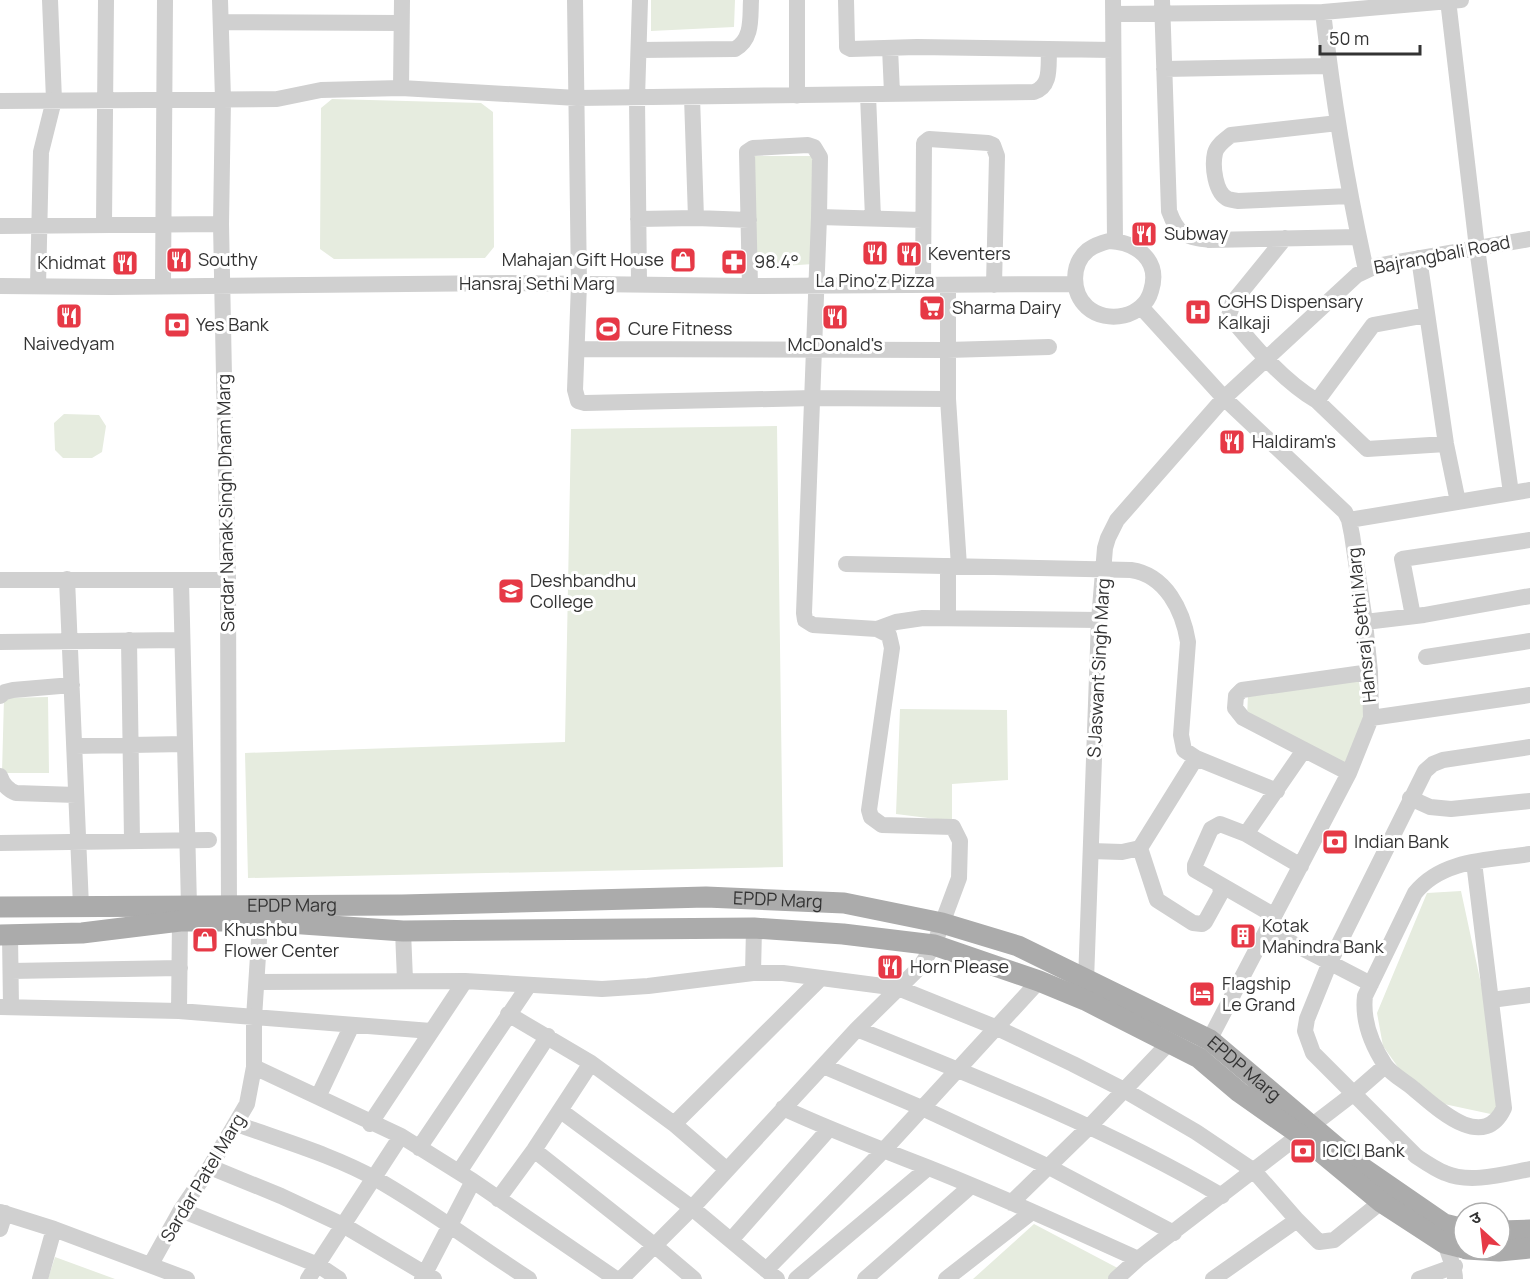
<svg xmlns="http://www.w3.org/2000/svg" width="1530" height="1279" font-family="Manrope,'Noto Sans Devanagari',sans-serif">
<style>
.green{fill:#e6ecdf}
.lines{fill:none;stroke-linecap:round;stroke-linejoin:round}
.minor{stroke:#d0d0d0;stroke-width:16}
.major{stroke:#ababab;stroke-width:21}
.labels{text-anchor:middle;stroke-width:6;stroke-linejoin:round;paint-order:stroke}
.poi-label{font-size:18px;fill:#333;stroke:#fff;text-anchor:start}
.street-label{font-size:18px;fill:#333;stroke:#fff}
</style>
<rect width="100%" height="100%" fill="#fff"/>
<path class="green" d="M 651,0 L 735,0 L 734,27 L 651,31 Z
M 332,99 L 481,103 L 493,112 L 494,247 L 485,258 L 334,259 L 320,249 L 321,108 Z
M 752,156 L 814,156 L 813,264 L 754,268 Z
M 64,414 L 99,415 L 106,426 L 102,452 L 92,458 L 63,458 L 55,450 L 54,423 Z
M 777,426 L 783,867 L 248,878 L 245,753 L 565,742 L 571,429 Z
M 1358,677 L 1366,721 L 1343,769 L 1247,718 L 1248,694 Z
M 48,697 L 49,773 L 2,773 L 4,698 Z
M 900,709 L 1007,710 L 1008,780 L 952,784 L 952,821 L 896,814 Z
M 1461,891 L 1489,1021 L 1500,1116 L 1444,1104 L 1410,1084 L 1383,1046 L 1377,1013 L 1427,893 Z
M 1034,1224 L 1129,1274 L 1122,1279 L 973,1279 Z
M 55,1257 L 115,1279 L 48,1279 Z"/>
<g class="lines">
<path class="minor" d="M 220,0 L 223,99 L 221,224 L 228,580 L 229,917
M 575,0 L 579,284 L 575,390 L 578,401 L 585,403 L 814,398 L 948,399
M 797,0 L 797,96
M 846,0 L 847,43 L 847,47 L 851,49 L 917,47 L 1113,50
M 1113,0 L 1115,241
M 1162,0 L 1169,211 C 1178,236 1185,236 1209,240 L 1358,237
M 1448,0 L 1477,248 L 1511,493
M 1323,12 C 1333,99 1347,185 1366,270
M 1113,14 L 1323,12 L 1461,0
M 221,22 L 401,23
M 890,48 L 892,93
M 639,50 L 735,49 C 753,39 750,18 751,0
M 1164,69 L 1329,66
M 401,88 L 402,0
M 868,95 L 873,218
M 692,97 L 696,218
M 0,101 L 277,99 L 321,90 L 401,88 L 577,98 L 1034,92 C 1052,86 1048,66 1049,50
M 1338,123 L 1231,135 C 1225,140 1217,145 1215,153 C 1212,166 1215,193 1228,199 C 1231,200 1234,200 1238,201 L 1350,196
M 819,217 L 922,220
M 638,219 L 696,218 L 749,220
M 104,224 L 106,0
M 0,226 L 221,224
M 1285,238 L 1233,302 L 1229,316 C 1255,347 1282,380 1317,401
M 1109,241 C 1136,242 1161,260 1151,291 C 1144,317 1107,325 1087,307 C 1071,292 1071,264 1088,250 C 1095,245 1101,243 1109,241 Z
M 1419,258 L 1446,444 L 1458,502
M 639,283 L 637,98 L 640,0
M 923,285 L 924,143 L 929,139 L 988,143 L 993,145 L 997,156 L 994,285
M 948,285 L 948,399 L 959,566
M 0,286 L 111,287 L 509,283 L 750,286 L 1075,284
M 38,286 L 41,152 L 54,100 L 50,0
M 163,286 L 165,0
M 1142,308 L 1224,398 L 1345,512 L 1349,520 L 1352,535 L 1365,622 L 1370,672 L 1371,718 L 1349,773 L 1204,1050
M 1427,315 L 1373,325 L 1317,401 L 1367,449 L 1446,444
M 577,349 L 947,350 L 1049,347
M 1349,520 L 1530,490
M 846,564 L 1131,570 C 1166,575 1183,611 1188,642 L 1181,735 L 1184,750 L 1196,758 L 1277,791
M 948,566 L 948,618
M 67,579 L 81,906
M 0,580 L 228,580
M 181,581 L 189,906
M 1413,616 L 1402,559 L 1530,540
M 1365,622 L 1424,615 L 1530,596
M 877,629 L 896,622 L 923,618 L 1099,620
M 129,640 L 132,840
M 0,642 L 182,640
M 1426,657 L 1530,641
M 0,696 L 5,692 L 13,690 L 72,685
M 1371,718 L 1530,695
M 75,746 L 185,744
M 1530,747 L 1443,760 L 1433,764 L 1425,771 L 1330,962 L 1307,1019 L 1305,1031 L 1313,1053 L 1416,1156 C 1425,1162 1435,1169 1445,1173 C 1470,1184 1504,1174 1530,1169
M 1349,773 L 1243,718 L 1235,708 L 1236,696 L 1242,690 L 1370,672
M 0,776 C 3,785 8,790 16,793 L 76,795
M 1410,798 L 1430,807 L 1451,809 L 1530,801
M 1246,834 L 1304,750
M 0,843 L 209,840
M 1140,848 L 1157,900 L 1193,923 L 1202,924 L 1205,922 L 1221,893 L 1220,886
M 1091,851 L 1122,852 L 1140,848 L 1196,758
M 1474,862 L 1504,1108 C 1483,1153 1437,1108 1414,1089 C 1406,1082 1391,1074 1385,1065 C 1372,1045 1362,1021 1365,996 L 1415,893 C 1442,859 1490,860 1530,854
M 1275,916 L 1195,870 L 1195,865 L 1211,829 L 1220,824 L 1246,834 L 1301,866
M 1267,930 L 1371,984
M 403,931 L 405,980
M 10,935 L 11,1007
M 11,971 L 180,968
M 753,973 L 754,928
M 1086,981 L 1099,620 L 1105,548 L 1108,538 L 1117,520 L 1224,398 L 1357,275 L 1376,266 L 1397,262 L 1530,239
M 257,982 L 465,981 L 602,989 L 648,986 L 753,973 L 783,973 L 898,988 L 995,1027 L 1073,1064 L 1124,1090 L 1196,1132 L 1254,1171 L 1297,1220 L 1319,1242 L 1334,1240 L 1381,1202
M 1491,1000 L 1530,995
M 0,1007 L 179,1011 L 431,1031
M 179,1011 L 180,921
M 508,1014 L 591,1063 L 674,1124 L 726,1169
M 857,1029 C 981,1079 1106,1128 1222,1196
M 823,1066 L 922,1108 L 1049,1167 L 1174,1233
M 254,1067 L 401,1136 L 473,1181 L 616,1279
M 318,1097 L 352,1025
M 783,1108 C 824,1127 865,1143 906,1159 C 985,1189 1062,1225 1138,1259
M 561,1111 L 692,1208 L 777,1279
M 237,1124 C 283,1141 333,1155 376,1179 C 429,1209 478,1246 529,1279
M 370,1124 L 465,981
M 674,1124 L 820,979
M 419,1148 L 529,985
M 534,1150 L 654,1245 L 694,1279
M 210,1167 L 281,1196 L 343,1225 L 434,1279
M 459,1172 L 548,1036
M 498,1199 L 534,1150 L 591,1063
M 1011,1203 L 1089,1127 L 1168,1044
M 181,1210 L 318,1265 L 339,1279
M 0,1212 L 54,1229 L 187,1279
M 0,1229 L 5,1213
M 1444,1234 C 1444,1250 1455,1262 1455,1279
M 731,1240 L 829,1129
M 151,1264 L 181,1210 L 210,1167 L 247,1104 L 254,1067 L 254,1018 L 261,909
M 766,1270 L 883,1151 L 1039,981
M 40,1279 L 54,1229
M 308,1279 L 401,1136
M 422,1279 L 473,1181
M 621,1279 L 692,1208 L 857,1029 L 920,967 L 934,945 L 959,878 L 960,841 L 953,827 L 882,825 L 871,817 L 869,810 L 892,648 L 889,635 L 877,629 L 813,625 L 805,620 L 804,613 L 819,217 L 820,157 L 814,147 L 808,145 L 753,148 L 747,152 L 750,286
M 796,1279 L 928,1168
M 865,1279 L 971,1186
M 946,1279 L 1032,1212
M 1116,1279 L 1138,1259 L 1353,1094 L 1385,1066
M 1213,1279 L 1297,1220
M 1419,1279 L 1455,1266"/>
<g class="major">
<path id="s1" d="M 0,907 L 402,905 L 706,897 L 844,903 L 942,923 L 1018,946 L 1210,1040 L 1354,1162 L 1444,1224 L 1464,1229"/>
<path d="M 0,935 L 82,933 L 180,921 L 260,921 L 403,931 L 754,928 L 843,934 L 934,945 L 1039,981 L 1085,1000 L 1199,1058 L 1239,1092 L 1299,1134 L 1381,1202 L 1444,1243 L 1464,1248"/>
<path d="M 1500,1231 L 1530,1230"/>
<path d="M 1467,1249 L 1499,1251 L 1530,1248"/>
</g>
</g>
<defs>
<symbol id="restaurant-square" viewBox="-11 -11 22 22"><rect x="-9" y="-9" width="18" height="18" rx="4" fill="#e63946" stroke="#fff"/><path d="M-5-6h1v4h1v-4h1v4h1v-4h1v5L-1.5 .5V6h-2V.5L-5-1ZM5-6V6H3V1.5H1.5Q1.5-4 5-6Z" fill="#fff"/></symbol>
<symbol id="shop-square" viewBox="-11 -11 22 22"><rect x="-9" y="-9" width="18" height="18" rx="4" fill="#e63946" stroke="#fff"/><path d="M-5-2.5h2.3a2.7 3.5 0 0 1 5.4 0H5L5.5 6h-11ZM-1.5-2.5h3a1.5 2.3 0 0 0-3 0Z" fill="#fff"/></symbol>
<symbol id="pharmacy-square" viewBox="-11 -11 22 22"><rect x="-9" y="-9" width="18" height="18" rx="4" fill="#e63946" stroke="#fff"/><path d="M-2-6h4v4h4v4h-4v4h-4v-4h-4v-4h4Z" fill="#fff"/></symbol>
<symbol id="supermarket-square" viewBox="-11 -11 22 22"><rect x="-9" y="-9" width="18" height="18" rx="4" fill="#e63946" stroke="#fff"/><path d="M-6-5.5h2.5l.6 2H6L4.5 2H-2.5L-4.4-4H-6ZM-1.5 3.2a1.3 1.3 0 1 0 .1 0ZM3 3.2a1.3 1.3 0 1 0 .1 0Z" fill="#fff"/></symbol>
<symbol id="hospital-square" viewBox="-11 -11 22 22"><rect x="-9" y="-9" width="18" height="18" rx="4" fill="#e63946" stroke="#fff"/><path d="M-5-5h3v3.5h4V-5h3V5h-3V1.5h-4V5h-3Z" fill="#fff"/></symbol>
<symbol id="bank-square" viewBox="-11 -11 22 22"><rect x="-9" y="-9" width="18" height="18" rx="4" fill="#e63946" stroke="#fff"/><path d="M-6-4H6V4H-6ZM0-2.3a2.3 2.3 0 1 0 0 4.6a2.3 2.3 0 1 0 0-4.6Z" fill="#fff"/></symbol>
<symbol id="stadium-square" viewBox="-11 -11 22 22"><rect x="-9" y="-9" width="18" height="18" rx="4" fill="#e63946" stroke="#fff"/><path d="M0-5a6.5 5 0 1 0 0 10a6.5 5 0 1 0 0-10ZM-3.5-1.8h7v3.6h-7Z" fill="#fff"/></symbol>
<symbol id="university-square" viewBox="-11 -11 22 22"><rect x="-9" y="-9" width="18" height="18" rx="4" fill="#e63946" stroke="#fff"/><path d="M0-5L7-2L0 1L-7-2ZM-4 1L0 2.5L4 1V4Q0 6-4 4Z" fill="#fff"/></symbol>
<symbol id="building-square" viewBox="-11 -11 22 22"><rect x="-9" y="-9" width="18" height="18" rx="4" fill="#e63946" stroke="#fff"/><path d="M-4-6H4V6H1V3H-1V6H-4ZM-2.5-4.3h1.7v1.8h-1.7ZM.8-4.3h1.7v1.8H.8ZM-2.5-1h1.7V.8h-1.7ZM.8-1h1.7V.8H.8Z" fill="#fff"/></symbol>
<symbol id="hotel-square" viewBox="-11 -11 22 22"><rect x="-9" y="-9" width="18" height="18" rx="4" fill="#e63946" stroke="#fff"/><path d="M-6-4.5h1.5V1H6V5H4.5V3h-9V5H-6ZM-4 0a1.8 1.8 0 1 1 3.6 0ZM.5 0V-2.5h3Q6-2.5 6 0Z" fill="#fff"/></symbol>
</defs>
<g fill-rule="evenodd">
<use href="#restaurant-square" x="1129" y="219" width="30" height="30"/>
<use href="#restaurant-square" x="860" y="238" width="30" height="30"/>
<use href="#restaurant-square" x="894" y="239" width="30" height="30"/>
<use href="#restaurant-square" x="164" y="245" width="30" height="30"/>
<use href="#shop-square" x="668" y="245" width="30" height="30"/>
<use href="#pharmacy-square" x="719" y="247" width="30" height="30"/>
<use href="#restaurant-square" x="110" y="248" width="30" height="30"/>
<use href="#supermarket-square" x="917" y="293" width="30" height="30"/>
<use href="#hospital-square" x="1183" y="297" width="30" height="30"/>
<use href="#restaurant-square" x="54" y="301" width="30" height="30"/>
<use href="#restaurant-square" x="820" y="302" width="30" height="30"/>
<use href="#bank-square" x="162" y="310" width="30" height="30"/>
<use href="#stadium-square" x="593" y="314" width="30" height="30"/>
<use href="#restaurant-square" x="1217" y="427" width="30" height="30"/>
<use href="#university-square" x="496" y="576" width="30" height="30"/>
<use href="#bank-square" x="1320" y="827" width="30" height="30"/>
<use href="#building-square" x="1228" y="921" width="30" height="30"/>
<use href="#shop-square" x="190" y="925" width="30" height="30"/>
<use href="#restaurant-square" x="875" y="952" width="30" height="30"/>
<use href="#hotel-square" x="1187" y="979" width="30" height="30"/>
<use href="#bank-square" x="1288" y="1136" width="30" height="30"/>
</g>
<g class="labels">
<g class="poi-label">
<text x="1164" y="240">Subway</text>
<text x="928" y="260">Keventers</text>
<text x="198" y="266">Southy</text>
<text x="664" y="266" text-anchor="end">Mahajan Gift House</text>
<text x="754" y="268">98.4°</text>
<text x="106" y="269" text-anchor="end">Khidmat</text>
<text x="875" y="287" text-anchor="middle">La Pino'z Pizza</text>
<text x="1218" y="308">CGHS Dispensary<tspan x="1218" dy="21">Kalkaji</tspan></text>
<text x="952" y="314">Sharma Dairy</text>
<text x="196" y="331">Yes Bank</text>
<text x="628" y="335">Cure Fitness</text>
<text x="69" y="350" text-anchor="middle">Naivedyam</text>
<text x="835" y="351" text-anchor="middle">McDonald's</text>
<text x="1252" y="448">Haldiram's</text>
<text x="530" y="587">Deshbandhu<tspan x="530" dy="21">College</tspan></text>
<text x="1354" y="848">Indian Bank</text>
<text x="1262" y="932">Kotak<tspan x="1262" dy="21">Mahindra Bank</tspan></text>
<text x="224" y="936">Khushbu<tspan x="224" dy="21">Flower Center</tspan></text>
<text x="910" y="973">Horn Please</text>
<text x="1222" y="990">Flagship<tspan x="1222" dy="21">Le Grand</tspan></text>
<text x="1322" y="1157">ICICI Bank</text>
</g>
<g class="street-label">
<text transform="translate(1442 255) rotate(-11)" y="6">Bajrangbali Road</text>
<text x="537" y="290">Hansraj Sethi Marg</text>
<text transform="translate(226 503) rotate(-91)" y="6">Sardar Nanak Singh Dham Marg</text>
<text transform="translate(1362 625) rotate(-96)" y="6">Hansraj Sethi Marg</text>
<text transform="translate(1099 668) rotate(-87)" y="6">S Jaswant Singh Marg</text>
<text dy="6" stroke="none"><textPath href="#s1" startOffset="778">EPDP Marg</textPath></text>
<text dy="6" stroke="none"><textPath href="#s1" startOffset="292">EPDP Marg</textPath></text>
<text dy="6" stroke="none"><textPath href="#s1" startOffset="1282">EPDP Marg</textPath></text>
<text transform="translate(203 1178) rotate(-59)" y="6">Sardar Patel Marg</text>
</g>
</g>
<g transform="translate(1482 1231) rotate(333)"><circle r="28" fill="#ffffff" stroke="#adadad" stroke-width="1.5"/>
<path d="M0-4.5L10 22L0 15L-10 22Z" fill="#e63946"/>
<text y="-9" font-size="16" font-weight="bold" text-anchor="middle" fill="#333333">उ</text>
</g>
<path d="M1320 45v9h100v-9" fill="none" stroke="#333333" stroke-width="3"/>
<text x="1329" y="45" font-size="18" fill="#333333" stroke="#ffffff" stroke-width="4.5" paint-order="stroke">50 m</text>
</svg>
